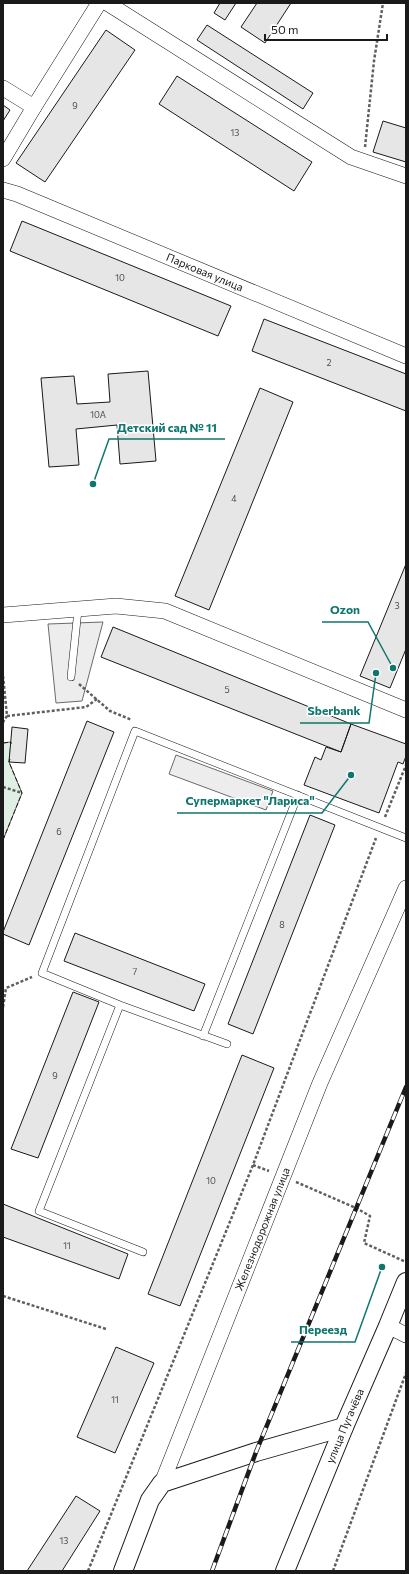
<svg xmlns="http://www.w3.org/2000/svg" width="409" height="1574" font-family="Commissioner,sans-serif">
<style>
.green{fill:#e0efe3;stroke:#6a6a6a}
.parking{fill:#ededed;stroke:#6a6a6a}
.building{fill:#e6e6e6;stroke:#1a1a1a}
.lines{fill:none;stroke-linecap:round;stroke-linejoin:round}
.service-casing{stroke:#1a1a1a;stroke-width:8}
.minor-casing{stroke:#1a1a1a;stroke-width:16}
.tertiary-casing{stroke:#1a1a1a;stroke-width:20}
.path{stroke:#5f5f5f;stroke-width:2.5;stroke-dasharray:3 2;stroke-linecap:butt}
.service{stroke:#fff;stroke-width:7}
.minor{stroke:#fff;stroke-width:15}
.tertiary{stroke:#fff;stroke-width:18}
.rail-casing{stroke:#1a1a1a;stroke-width:4.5}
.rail{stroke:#fff;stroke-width:3;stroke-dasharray:9;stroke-linecap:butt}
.fence{stroke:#1a1a1a;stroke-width:1;stroke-dasharray:5 2;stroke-linecap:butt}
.labels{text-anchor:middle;stroke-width:3;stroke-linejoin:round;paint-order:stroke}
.number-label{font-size:9px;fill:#4d4d4d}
.street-label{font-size:11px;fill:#1a1a1a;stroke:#fff}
.leader{fill:none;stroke:#0f766e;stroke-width:1.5}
.callout-dot{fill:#0f766e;stroke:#fff;stroke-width:1.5}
.callout-label{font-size:12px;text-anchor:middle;font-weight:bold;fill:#0f766e;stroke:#fff;stroke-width:3;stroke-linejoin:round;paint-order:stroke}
</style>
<rect width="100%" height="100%" fill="#fff"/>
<path class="green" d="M 11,742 L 9,762 L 22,793 L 3,840 L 3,743 Z"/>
<path class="parking" d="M 103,622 L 82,701 L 56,703 L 48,624 Z
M 176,755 L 273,791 L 266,810 L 169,774 Z"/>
<path class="building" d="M 220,3 L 236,3 L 225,20 L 214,13 Z
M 257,3 L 291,3 L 265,43 L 241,27 Z
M 207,25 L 313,93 L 303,109 L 197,40 Z
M 106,30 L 135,50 L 45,182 L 16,163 Z
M 177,76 L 312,162 L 294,191 L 159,104 Z
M 3,105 L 10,110 L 3,121 Z
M 383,121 L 406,128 L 406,162 L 373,152 Z
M 22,221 L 231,306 L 218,336 L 10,251 Z
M 264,319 L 406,374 L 406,411 L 252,351 Z
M 148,371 L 156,461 L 120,464 L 117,425 L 76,429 L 79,465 L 49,467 L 41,378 L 74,376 L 77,404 L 110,402 L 108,374 Z
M 260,388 L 293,402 L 209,610 L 175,596 Z
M 406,564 L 406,649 L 390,688 L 360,676 Z
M 113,627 L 351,724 L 341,752 L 101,657 Z
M 87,721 L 114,732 L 29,945 L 3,934 L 3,932 Z
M 351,724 L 406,744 L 406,756 L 403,764 L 398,762 L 379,813 L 304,785 L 315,757 L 321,760 L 326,747 L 341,752 Z
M 12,727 L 28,729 L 25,763 L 9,762 Z
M 310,815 L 335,825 L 253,1034 L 228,1024 Z
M 75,933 L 205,984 L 194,1011 L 64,961 Z
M 73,992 L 99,1002 L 38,1158 L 11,1149 Z
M 242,1055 L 274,1068 L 180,1306 L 148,1294 Z
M 3,1204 L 128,1254 L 119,1279 L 3,1237 Z
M 116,1347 L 154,1363 L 115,1453 L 77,1437 Z
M 76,1496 L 100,1511 L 62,1571 L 27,1571 Z"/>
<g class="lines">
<defs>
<path id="service" d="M 71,677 L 78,610
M 120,1005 L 42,973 L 135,731 L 406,838
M 203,1036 L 298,795
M 143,1252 L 39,1211 L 120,1005 L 227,1044"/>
<g id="minor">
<path d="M 107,3 L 351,157 L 406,176"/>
<path d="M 3,88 L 34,107"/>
<path d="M 3,159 L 34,107 L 99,3"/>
<path id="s1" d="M 3,190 L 17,194 L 406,356"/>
<path d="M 3,615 L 116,606 L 165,611 L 406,710"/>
<path d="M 388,1326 L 406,1335"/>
<path id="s2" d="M 162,1483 L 320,1083 L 406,888"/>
</g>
<g id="tertiary">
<path d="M 123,1571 L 150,1500 L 162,1483 L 256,1452 L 344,1427"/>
<path id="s3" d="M 285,1571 L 344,1427 L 388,1326 L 406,1282"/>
</g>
</defs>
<use href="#service" class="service-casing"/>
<use href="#minor" class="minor-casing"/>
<use href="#tertiary" class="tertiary-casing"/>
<path class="path" d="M 365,147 L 374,61 L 383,3
M 3,676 L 7,716 L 3,722
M 79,684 L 110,711 L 132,720
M 7,716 L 86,707 L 97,699
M 3,787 L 22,793
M 385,817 L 406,765
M 3,1007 L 6,988 L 32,977
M 253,1165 L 269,1171
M 296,1182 L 356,1208 L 370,1216 L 364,1243 L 406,1262
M 3,1296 L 106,1329
M 88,1571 L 253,1165 L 376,838
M 333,1571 L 406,1373"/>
<use href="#service" class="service"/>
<use href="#minor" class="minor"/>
<use href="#tertiary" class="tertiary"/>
<defs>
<path id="rail" d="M 212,1571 L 256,1452 L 406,1087"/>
</defs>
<use href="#rail" class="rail-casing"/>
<use href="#rail" class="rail"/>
<path class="fence" d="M 3,743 L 11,742 L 11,744
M 3,840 L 22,793 L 9,762 L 10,759"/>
</g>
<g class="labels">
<g class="number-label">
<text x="75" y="109">9</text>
<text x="235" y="136">13</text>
<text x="120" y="281">10</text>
<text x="329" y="366">2</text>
<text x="98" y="418">10А</text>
<text x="234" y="502">4</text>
<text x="397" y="609">3</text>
<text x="227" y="693">5</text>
<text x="59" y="835">6</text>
<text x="282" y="928">8</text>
<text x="135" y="975">7</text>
<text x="55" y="1079">9</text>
<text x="211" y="1184">10</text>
<text x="67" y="1249">11</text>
<text x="115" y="1403">11</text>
<text x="64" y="1544">13</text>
</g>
<g class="street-label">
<text dy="4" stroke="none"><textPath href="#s1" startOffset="218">Парковая улица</textPath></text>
<text dy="4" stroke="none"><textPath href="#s2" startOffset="273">Железнодорожная улица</textPath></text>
<text dy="4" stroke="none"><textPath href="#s3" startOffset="157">улица Пугачёва</textPath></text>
</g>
</g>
<path class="leader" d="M93 484L109 439H225M393 668L368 622H322M376 673L369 723H300M351 775L322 813H177M382 1267L355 1342H291"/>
<g class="callout-dot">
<circle cx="93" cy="484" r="4"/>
<circle cx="393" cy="668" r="4"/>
<circle cx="376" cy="673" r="4"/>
<circle cx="351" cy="775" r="4"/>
<circle cx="382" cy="1267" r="4"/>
</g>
<g class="callout-label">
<text x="167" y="432">Детский сад № 11</text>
<text x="345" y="614">Ozon</text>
<text x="334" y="715">Sberbank</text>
<text x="250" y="805">Супермаркет "Лариса"</text>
<text x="323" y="1334">Переезд</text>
</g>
<rect width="409" height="1574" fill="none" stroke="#1a1a1a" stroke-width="8"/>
<path d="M265 34v6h122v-6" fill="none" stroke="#1a1a1a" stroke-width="2"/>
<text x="271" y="34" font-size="12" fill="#1a1a1a" stroke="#ffffff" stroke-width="3" paint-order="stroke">50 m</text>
</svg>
